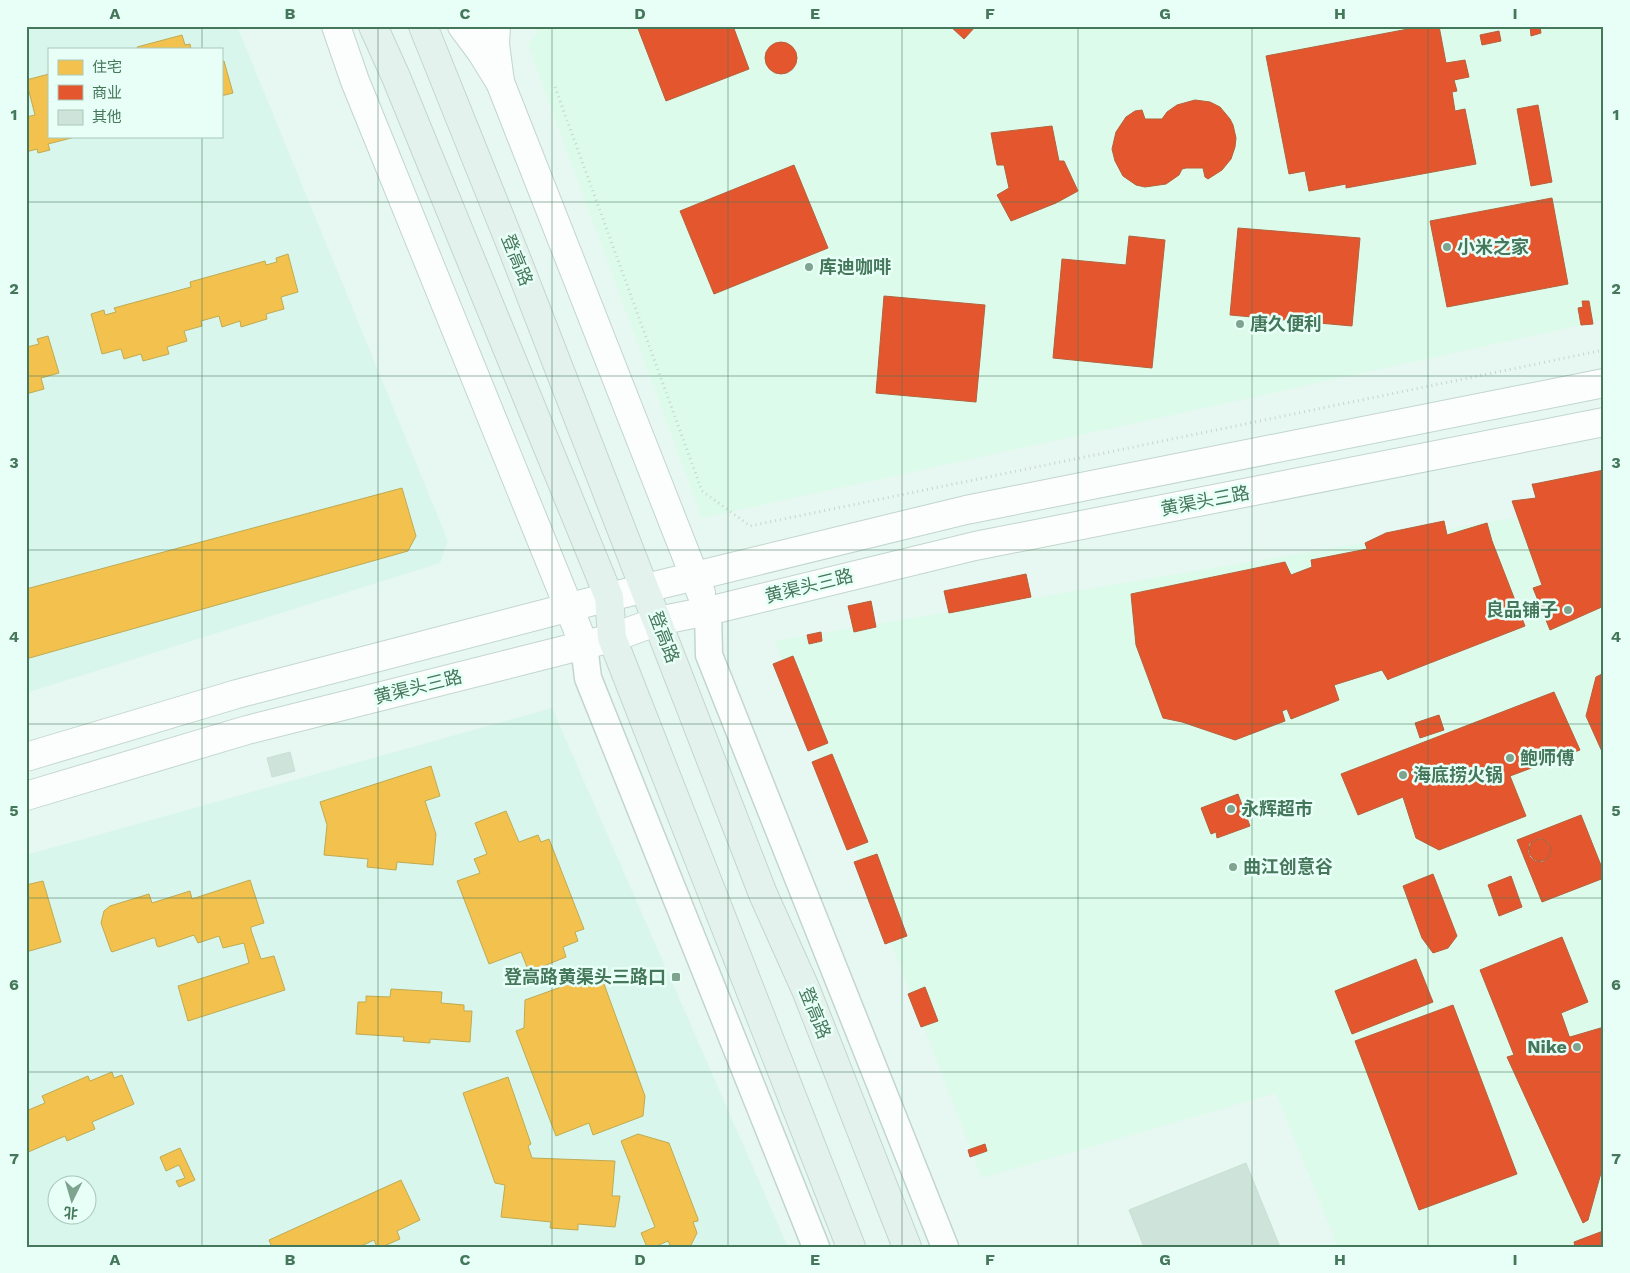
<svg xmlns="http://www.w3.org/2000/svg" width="1630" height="1273" font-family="'Work Sans','Noto Sans SC',sans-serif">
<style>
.residential{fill:#d9f6ec;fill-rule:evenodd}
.commercial{fill:#dcfbea}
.homes{fill:#f2c14e;stroke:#beab52}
.shops{fill:#e4572e;stroke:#b4613c;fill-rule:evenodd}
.building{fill:#cee4da;stroke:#c9e0d5}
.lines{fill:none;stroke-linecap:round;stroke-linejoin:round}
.minor-casing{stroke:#c2d6cd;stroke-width:29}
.tertiary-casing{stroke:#c2d6cd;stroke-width:30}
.secondary-casing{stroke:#c0d6cc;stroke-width:30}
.primary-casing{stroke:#c3d6cd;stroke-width:30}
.path{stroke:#c6d6cd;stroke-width:3;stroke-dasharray:1 4;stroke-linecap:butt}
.minor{stroke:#fbfefd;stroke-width:26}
.tertiary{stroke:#fbfefd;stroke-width:28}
.secondary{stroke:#fbfefd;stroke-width:28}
.primary{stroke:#e4f2ee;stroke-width:28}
.grid{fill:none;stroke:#45775b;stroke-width:1;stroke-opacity:0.55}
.poi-dot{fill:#7ea490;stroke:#e8fff8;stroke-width:2}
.labels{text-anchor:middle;stroke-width:5;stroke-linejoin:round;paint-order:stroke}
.poi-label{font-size:18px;font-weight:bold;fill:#45775b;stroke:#e8fff8;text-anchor:start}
.street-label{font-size:18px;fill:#45775b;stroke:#e8fff8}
.neatline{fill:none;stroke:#45775b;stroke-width:2}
.grid-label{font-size:16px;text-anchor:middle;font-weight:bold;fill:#45775b}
</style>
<rect width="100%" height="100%" fill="#e7f7f2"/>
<path class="residential" d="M 26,26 L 237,26 L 448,541 L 440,563 L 26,693 ZM 49,49 L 221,49 L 221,136 L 49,136 Z
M 552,708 L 788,1247 L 26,1247 L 26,855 ZM 58,1186 L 88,1186 L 88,1216 L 58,1216 Z"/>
<path class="commercial" d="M 541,26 L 1604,26 L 1604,320 L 702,518 L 528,45 Z
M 1604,503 L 1604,1247 L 1338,1247 L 1276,1093 L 982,1178 L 775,641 Z"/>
<path class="homes" d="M 182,35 L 185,45 L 190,44 L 191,49 L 138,49 L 137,47 Z
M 224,61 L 233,93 L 221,96 L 221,62 Z
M 49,74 L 49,136 L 79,136 L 48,144 L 50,150 L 38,153 L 37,149 L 26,152 L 26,117 L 35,115 L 26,80 Z
M 288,254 L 298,292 L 281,297 L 284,309 L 266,314 L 267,319 L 241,327 L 240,321 L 222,327 L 219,316 L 201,321 L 202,326 L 184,331 L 187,341 L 167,347 L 169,354 L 143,361 L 141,354 L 124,359 L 121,349 L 102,354 L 91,314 L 104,310 L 105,315 L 116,312 L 114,308 L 191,287 L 190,282 L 265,261 L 266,265 L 277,262 L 276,258 Z
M 48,336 L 59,373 L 41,378 L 44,389 L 26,394 L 26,344 L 27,347 L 39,344 L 37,339 Z
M 402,488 L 416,536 L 408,551 L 26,659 L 26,589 Z
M 431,766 L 440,796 L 425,801 L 436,834 L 433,865 L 397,862 L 396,870 L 367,867 L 368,859 L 324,855 L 327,825 L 320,802 Z
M 506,811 L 519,842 L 538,835 L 541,842 L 549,839 L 584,929 L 575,932 L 578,941 L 563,947 L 566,957 L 529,972 L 521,952 L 489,964 L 457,881 L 480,873 L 474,859 L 487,854 L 475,823 Z
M 250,880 L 264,923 L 251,927 L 251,930 L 261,959 L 274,956 L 285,990 L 188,1021 L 178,986 L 249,963 L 244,943 L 223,948 L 219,936 L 198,943 L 194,935 L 159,947 L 157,946 L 155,938 L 153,938 L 112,952 L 111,951 L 101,923 L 104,911 L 110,906 L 149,894 L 152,903 L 190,891 L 192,899 Z
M 43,881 L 61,942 L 26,952 L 26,885 Z
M 600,973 L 645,1096 L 643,1116 L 593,1135 L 589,1123 L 556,1136 L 516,1031 L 524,1028 L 525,1000 Z
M 391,989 L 442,992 L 441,1003 L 464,1005 L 464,1011 L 472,1011 L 470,1042 L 430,1039 L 430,1043 L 403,1041 L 404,1037 L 356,1034 L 358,1002 L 366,1002 L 366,996 L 390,997 Z
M 112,1072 L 114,1078 L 122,1075 L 134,1104 L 92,1122 L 95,1129 L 67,1141 L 65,1136 L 26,1153 L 26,1111 L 45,1103 L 42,1096 L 88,1076 L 90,1081 Z
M 508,1077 L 531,1144 L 528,1146 L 532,1158 L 615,1161 L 612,1196 L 620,1196 L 615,1227 L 578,1224 L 578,1230 L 550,1228 L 551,1222 L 501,1217 L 505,1185 L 495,1183 L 463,1093 Z
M 638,1134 L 669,1143 L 698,1219 L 698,1221 L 693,1222 L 697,1233 L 690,1247 L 671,1247 L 668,1241 L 654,1247 L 647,1247 L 641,1233 L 655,1227 L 621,1141 Z
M 180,1148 L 195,1180 L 179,1187 L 176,1181 L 185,1178 L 179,1165 L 166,1171 L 160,1157 Z
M 401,1180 L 420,1220 L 397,1231 L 400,1239 L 382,1247 L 377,1247 L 374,1240 L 359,1247 L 272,1247 L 269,1240 Z"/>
<path class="shops" d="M 637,26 L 733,26 L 749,69 L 666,101 Z
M 950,26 L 976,26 L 964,39 Z
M 1424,26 L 1439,26 L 1446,63 L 1465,60 L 1469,77 L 1454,80 L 1457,91 L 1452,92 L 1455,111 L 1465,109 L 1476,164 L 1346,188 L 1346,184 L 1309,191 L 1305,171 L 1289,174 L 1266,56 Z
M 1530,26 L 1540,26 L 1541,33 L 1531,36 Z
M 1499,31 L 1501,41 L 1482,45 L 1480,35 Z
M765 58a16 16 0 1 1 32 0a16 16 0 1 1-32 0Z
M 1195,100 L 1210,102 L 1220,107 L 1230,119 L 1233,125 L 1236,138 L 1235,147 L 1231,159 L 1222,170 L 1208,179 L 1205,177 L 1203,168 L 1186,168 L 1182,169 L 1179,175 L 1166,184 L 1145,187 L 1136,185 L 1123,176 L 1115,161 L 1112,149 L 1116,132 L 1126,117 L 1135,111 L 1142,110 L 1145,119 L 1162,119 L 1167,112 L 1177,105 Z
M 1538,105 L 1552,182 L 1531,186 L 1517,109 Z
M 1052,126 L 1059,161 L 1064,161 L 1078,191 L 1056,203 L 1011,221 L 997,195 L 1009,188 L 1004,165 L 997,165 L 991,133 Z
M 794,165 L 828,248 L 714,294 L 680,211 Z
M 1552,198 L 1568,284 L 1447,307 L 1430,221 Z
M 1238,228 L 1360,238 L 1352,326 L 1230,315 Z
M 1129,236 L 1165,240 L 1152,368 L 1053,358 L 1062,259 L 1126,265 Z
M 884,296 L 985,305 L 976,402 L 876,393 Z
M 1582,301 L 1589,301 L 1593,324 L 1581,325 L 1578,308 L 1583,307 Z
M 1604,470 L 1604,606 L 1550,630 L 1533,588 L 1542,585 L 1512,501 L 1536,498 L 1532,484 L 1534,484 Z
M 1444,521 L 1447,535 L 1487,523 L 1492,541 L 1525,626 L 1389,679 L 1388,680 L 1382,670 L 1334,685 L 1339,700 L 1291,719 L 1287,709 L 1282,711 L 1285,721 L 1235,740 L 1182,722 L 1163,718 L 1136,645 L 1131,594 L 1285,562 L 1291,575 L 1312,567 L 1311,560 L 1367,549 L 1365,543 L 1386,533 Z
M 1026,574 L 1031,597 L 949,613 L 944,591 Z
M 871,601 L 876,627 L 854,632 L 848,606 Z
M 821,632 L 822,641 L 809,644 L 807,635 Z
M 793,656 L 828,743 L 808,751 L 773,664 Z
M 1604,673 L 1604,756 L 1586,716 L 1596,677 Z
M 1554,692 L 1580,750 L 1510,776 L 1526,816 L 1439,850 L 1416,838 L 1403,797 L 1358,815 L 1341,774 Z
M 1439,715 L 1444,730 L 1420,738 L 1415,723 Z
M 832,754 L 868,842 L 847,850 L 812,762 Z
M 1238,794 L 1250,826 L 1217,838 L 1216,832 L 1211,834 L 1201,808 Z
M 1581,815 L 1604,873 L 1604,878 L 1542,902 L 1517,840 ZM 1540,838 L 1546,841 L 1551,847 L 1550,856 L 1543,862 L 1535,861 L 1530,857 L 1528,852 L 1529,844 Z
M1529 850a11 11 0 1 1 22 0a11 11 0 1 1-22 0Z
M 877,854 L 907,936 L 885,944 L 854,862 Z
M 1433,874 L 1457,936 L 1448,948 L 1433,953 L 1422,938 L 1403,886 Z
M 1511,876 L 1522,907 L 1499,916 L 1488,885 Z
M 1562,937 L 1588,1002 L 1561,1013 L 1569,1036 L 1570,1037 L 1604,1027 L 1604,1162 L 1588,1220 L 1583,1223 L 1507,1057 L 1514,1055 L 1480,970 Z
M 1416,959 L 1433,1002 L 1352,1034 L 1335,991 Z
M 925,987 L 938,1021 L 921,1027 L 908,994 Z
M 1453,1005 L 1517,1174 L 1419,1210 L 1355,1041 Z
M 985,1144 L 987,1151 L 970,1157 L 968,1150 Z
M 1603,1231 L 1604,1247 L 1575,1247 L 1574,1242 Z"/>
<path class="building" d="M 290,752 L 295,771 L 272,777 L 267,758 Z
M 1246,1163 L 1280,1247 L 1144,1247 L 1129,1210 Z"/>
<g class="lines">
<defs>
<path id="minor" d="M 708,611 L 709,655 L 945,1247
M 584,645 L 588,678 L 816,1247"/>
<path id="tertiary" d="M 336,26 L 355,81 L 584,645
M 462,26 L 482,53 L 500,82 L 701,593
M 26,757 L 237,694 L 609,597 L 966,510 L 1604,383
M 26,796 L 247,730 L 612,638 L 658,621 L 708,611 L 975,546 L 1604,422"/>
<path id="secondary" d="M 496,26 L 495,44 L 500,82"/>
<path id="primary" d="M 373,26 L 396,77 L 609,597 L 612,638 L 851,1247
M 423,26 L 513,250 L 763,894 L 806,990 L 907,1247"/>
</defs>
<use href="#minor" class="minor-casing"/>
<use href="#tertiary" class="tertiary-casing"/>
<use href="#secondary" class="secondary-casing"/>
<use href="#primary" class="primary-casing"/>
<path class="path" d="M 555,87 L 702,491 L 750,526 L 1604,350"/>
<use href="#minor" class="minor"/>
<use href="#tertiary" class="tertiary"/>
<use href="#secondary" class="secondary"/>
<use href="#primary" class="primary"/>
</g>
<path class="grid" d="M 202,26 L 202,49M 378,26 L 378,1247M 552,26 L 552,1247M 728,26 L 728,1247M 902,26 L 902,1247M 1078,26 L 1078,1247M 1252,26 L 1252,1247M 1428,26 L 1428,1247M 202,136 L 202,1247M 26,202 L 1604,202M 26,376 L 1604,376M 26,550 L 1604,550M 26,724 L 1604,724M 26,898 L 1604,898M 26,1072 L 1604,1072"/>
<g class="poi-dot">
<circle cx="1447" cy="247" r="5"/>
<circle cx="809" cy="267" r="5"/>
<circle cx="1240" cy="324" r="5"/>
<circle cx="1568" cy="610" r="5"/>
<circle cx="1510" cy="758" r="5"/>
<circle cx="1403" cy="775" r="5"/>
<circle cx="1231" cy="809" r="5"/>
<circle cx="1233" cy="867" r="5"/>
<rect x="671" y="972" width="10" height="10" rx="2.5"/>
<circle cx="1577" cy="1047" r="5"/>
</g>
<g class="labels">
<g class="poi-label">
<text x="1457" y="253">小米之家</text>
<text x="819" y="273">库迪咖啡</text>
<text x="1250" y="330">唐久便利</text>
<text x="1558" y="616" text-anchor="end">良品铺子</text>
<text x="1520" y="764">鲍师傅</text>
<text x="1413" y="781">海底捞火锅</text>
<text x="1241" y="815">永辉超市</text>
<text x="1243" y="873">曲江创意谷</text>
<text x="666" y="983" text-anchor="end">登高路黄渠头三路口</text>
<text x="1567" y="1053" text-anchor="end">Nike</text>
</g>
<g class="street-label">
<text transform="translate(517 260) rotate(68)" y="6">登高路</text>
<text transform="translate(1205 501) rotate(-11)" y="6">黄渠头三路</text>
<text transform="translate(809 586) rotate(-14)" y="6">黄渠头三路</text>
<text transform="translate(664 637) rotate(69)" y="6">登高路</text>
<text transform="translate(418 687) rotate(-14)" y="6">黄渠头三路</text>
<text transform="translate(815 1013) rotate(68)" y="6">登高路</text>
</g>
</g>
<rect width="1630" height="1273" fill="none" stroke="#e8fff8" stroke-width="55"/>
<rect x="48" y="48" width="175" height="90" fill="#e8fff8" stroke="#a7c9b9"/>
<rect x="58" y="60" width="25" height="15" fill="#f2c14e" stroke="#a7c9b9"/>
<text x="92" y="72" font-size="15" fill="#45775b">住宅</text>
<rect x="58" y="85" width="25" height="15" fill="#e4572e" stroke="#a7c9b9"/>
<text x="92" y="98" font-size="15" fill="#45775b">商业</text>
<rect x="58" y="110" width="25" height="15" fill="#cee4da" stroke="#a7c9b9"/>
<text x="92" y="122" font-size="15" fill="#45775b">其他</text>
<g transform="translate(72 1200) rotate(185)"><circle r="24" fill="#e8fff8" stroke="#a7c9b9"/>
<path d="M0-4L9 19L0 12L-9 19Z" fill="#7ea490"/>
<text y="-8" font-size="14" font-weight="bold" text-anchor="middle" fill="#45775b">北</text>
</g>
<rect x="28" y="28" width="1574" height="1218" class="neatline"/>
<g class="grid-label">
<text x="115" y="19">A</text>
<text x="290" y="19">B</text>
<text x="465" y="19">C</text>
<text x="640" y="19">D</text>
<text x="815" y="19">E</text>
<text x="990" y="19">F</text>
<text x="1165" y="19">G</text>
<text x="1340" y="19">H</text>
<text x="1515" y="19">I</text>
<text x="14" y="120">1</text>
<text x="1616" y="120">1</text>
<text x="14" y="294">2</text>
<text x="1616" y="294">2</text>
<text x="14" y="468">3</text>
<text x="1616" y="468">3</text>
<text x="14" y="642">4</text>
<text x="1616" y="642">4</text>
<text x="14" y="816">5</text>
<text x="1616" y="816">5</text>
<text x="14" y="990">6</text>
<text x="1616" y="990">6</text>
<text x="14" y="1164">7</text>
<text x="1616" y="1164">7</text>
<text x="115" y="1265">A</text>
<text x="290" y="1265">B</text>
<text x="465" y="1265">C</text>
<text x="640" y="1265">D</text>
<text x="815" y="1265">E</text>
<text x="990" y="1265">F</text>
<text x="1165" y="1265">G</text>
<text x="1340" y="1265">H</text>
<text x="1515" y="1265">I</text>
</g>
</svg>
